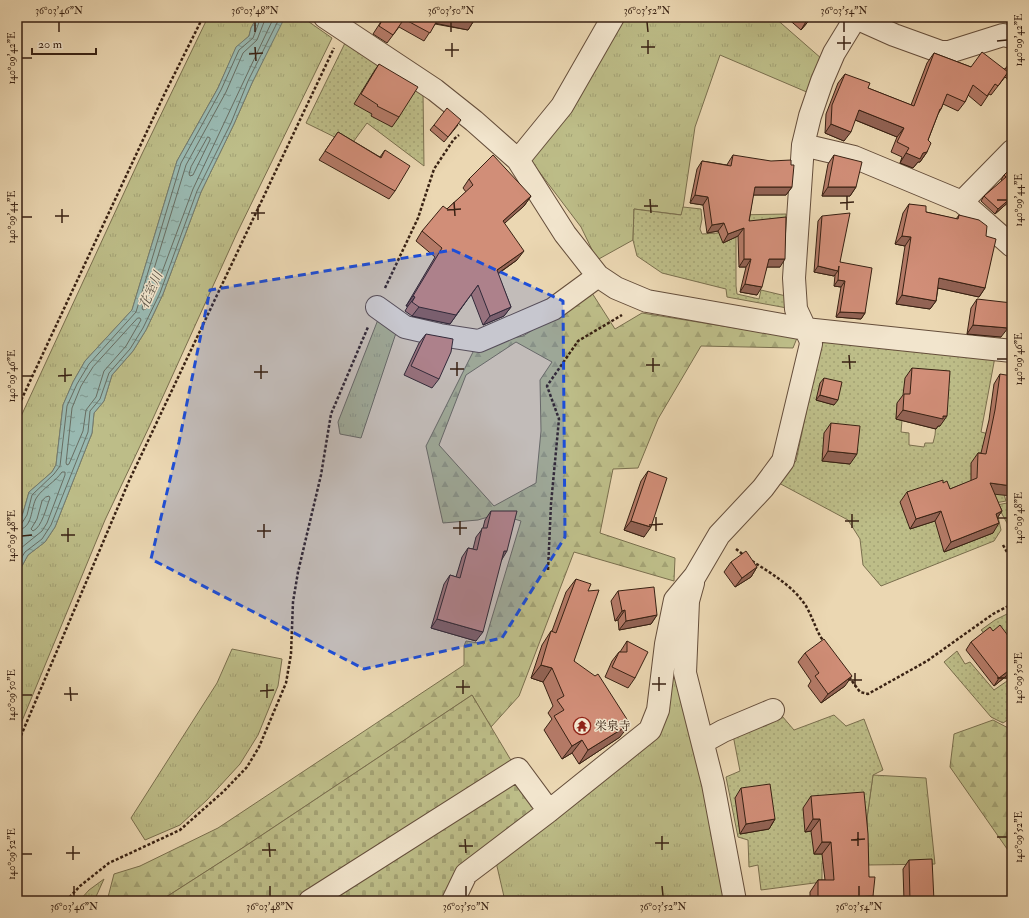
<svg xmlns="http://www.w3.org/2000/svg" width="1029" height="918" font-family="'IM FELL Double Pica','Noto Serif JP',serif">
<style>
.grass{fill:url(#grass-tufts);stroke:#7a6f4e}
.forest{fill:url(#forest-firs);stroke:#7a6f4e;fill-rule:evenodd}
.cemetery{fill:url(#cemetery-stones);stroke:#7a6f4e}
.park{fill:url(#park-dots);stroke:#7a6f4e;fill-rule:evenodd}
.water{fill:url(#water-ripples);stroke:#727c72}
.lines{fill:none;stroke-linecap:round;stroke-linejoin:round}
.shore{stroke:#686d62;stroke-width:1}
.minor-casing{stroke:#654e3b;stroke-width:24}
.path{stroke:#382113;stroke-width:2.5;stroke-dasharray:3 2;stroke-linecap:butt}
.minor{stroke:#f2e5cd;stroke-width:22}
.wall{fill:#b47a67;stroke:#382113}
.shaded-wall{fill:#926354;stroke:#382113}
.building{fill:#d18e78;stroke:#382113}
.marked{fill:#1d4ed8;fill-opacity:0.2;stroke:#1d4ed8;stroke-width:3;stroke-dasharray:8 5;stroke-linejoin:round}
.ticks{fill:none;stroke:#382113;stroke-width:1.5}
.labels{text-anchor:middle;stroke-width:3;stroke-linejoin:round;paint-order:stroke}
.poi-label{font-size:12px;fill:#382113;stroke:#f2e5cd;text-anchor:start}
.water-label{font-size:13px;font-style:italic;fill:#554f42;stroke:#f2e5cd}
.neatline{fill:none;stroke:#382113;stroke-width:1.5}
.ticks-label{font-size:10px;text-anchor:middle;fill:#382113}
</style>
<defs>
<pattern id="grass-tufts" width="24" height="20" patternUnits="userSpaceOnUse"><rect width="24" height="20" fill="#bdbd88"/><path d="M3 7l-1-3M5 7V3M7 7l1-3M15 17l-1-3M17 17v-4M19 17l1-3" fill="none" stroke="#a3a274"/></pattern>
<pattern id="forest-firs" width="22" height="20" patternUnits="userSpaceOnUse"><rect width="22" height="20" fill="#bdbd88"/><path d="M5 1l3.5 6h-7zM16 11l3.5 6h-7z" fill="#a3a274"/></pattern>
<pattern id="cemetery-stones" width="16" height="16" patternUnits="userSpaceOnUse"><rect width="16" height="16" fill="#bdbd88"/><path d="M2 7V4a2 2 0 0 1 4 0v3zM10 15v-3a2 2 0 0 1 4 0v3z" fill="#a3a274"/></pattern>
<pattern id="park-dots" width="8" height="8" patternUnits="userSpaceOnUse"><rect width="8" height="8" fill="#bdbd88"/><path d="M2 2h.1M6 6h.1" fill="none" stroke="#a3a274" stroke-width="1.8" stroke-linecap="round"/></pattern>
<pattern id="water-ripples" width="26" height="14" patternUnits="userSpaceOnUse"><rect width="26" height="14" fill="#99b9b1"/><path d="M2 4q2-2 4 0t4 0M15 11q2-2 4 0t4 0" fill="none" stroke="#7e968f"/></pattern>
</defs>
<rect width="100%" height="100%" fill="#ebd7b2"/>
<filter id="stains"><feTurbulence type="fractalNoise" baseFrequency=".005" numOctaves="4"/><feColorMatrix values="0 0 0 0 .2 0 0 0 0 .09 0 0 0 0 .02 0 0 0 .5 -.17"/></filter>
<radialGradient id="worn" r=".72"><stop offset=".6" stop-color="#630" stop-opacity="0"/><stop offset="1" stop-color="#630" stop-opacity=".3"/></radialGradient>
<path class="grass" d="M 208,17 L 257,17 L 251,28 L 249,36 L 236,48 L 218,88 L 177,161 L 132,310 L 85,361 L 73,382 L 63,405 L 56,465 L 52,472 L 29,492 L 23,513 L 17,523 L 17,425 L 141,156 Z
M 284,17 L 302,17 L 332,38 L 237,233 L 150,425 L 105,520 L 17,733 L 17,575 L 28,555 L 45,542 L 55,527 L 92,433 L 94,413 L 104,401 L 112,375 L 133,351 L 146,330 L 163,294 L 201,192 L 234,124 L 252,83 Z
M 622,17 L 774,17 L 822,59 L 809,93 L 720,55 L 695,127 L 682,215 L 634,209 L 633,240 L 597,260 L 581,227 L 528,157 Z
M 379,317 L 397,330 L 361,438 L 340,434 L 338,422 Z
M 676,640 L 701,778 L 725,901 L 505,901 L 496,862 L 650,739 Z
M 232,649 L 282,659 L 278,686 L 258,735 L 240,764 L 207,800 L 180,825 L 145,840 L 131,818 L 217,683 Z
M 873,775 L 926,778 L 935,864 L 868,865 L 867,818 Z
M 104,879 L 94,901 L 79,901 L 89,890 Z"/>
<path class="forest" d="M 592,293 L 615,329 L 642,313 L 797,338 L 793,348 L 701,346 L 658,419 L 638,468 L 613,469 L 600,533 L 675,558 L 674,581 L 574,552 L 519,696 L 491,727 L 472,695 L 244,847 L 160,901 L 107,901 L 114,874 L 140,866 L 218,828 L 464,665 L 464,646 L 466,641 L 484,644 L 521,521 L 498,514 L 478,520 L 443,523 L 426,446 L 476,346 L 523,336 ZM 516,342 L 552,362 L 540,380 L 541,431 L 536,483 L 494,506 L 439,445 L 466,375 Z
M 993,720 L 1012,730 L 1012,856 L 950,767 L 954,734 Z"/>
<path class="cemetery" d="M 472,695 L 512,762 L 538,811 L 445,901 L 160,901 L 244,847 Z"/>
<path class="park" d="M 345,43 L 423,92 L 424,166 L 367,123 L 351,145 L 306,123 Z
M 683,207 L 701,209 L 702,219 L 700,229 L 702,234 L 718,233 L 718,226 L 736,215 L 786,214 L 785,225 L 736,227 L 736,286 L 737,294 L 759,299 L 761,290 L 786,296 L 787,308 L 727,297 L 726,289 L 662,273 L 637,256 L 633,240 L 634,209 L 681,215 Z
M 821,341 L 995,357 L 981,432 L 1000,437 L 1000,481 L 1006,501 L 995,503 L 1001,530 L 994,541 L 881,586 L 863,565 L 860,539 L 848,520 L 777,482 L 796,461 ZM 939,389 L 935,435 L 933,443 L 925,443 L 924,447 L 909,445 L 909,433 L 901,432 L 902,420 L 896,419 L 897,404 L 903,404 Z
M 1012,502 L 1012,532 L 997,505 Z
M 1009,613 L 1012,615 L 1012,630 L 995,644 L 981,630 L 995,620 Z
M 957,651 L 965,664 L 970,662 L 994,690 L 1010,679 L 1012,681 L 1012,717 L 1003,723 L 991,717 L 944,662 Z
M 834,715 L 846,726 L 864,719 L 883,770 L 873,775 L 867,818 L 867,859 L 822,863 L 822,882 L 761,890 L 758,865 L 749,867 L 748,840 L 738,837 L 726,777 L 740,771 L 733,735 L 782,716 L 794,730 Z"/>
<path class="water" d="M 257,17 L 285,17 L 252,83 L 234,124 L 201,192 L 163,294 L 146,330 L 133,351 L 112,375 L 104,401 L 94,413 L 92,433 L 55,527 L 45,542 L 28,555 L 17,575 L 17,523 L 23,513 L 29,492 L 52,472 L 56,465 L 63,405 L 73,382 L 85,361 L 132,310 L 177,161 L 218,88 L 236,47 L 249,36 L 251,28 Z"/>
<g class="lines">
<path class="shore" d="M 266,17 L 257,40 L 243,53 L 226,92 L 186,165 L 142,308 L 143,310 L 146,309 L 155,291 L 193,189 L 274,17
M 208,137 L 210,138 L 210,140 L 193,175 L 190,176 L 189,174 L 191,167 Z
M 138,318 L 140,318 L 141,320 L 126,346 L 104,371 L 96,397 L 86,410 L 83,431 L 69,464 L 67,465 L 66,463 L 72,408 L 81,386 L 93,367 Z
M 46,497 L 49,496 L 50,498 C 46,508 42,527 33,531 L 31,529 L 37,519 L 42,501 Z
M 17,525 L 22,523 L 27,515 L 32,495 L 54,474 L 60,466 L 67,406 L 77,384 L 89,364 L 136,312 L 181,163 L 221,90 L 239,50 L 253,38 L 261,17
M 17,530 C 34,529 30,507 37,497 C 43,488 55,482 62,472 L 65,472 L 65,475 L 47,523 L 42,531 L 21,548 L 17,555
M 17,565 L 25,552 L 42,539 L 51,525 L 88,432 L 90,411 L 100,399 L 109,373 L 130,349 L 143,328 L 160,293 L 197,191 L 231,123 L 248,81 L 280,17"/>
<defs>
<path id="minor" d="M 325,17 L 435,90 L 474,121 L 518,160 L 565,234 L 598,276 L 616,288 L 647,301 L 805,329 L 1012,351
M 856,18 L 894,35 L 941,52 L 949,52 L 1003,35 L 1012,37
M 803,145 L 854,157 L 962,202 L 1012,246
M 518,160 L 562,106 L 613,17
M 962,202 L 1012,151
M 377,307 L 405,327 L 440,335 L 479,341 L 553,309 L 598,276
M 693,583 L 688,601 L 685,673 L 713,784 L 735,901
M 703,742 L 723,731 L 773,710
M 310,901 L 518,769 L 549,811
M 453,901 L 466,874 L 549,811 L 650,730 L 658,710 L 666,644 L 675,600 L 695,576 L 719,535 L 763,488 L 783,461 L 811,344 L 810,339 L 796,309 L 794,278 L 803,145 L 810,116 L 822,81 L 834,53 L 856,17"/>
</defs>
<use href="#minor" class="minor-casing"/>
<path class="path" d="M 385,288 L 418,218 L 434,169 L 454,139 L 459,135
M 17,409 L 164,95 L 203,17
M 1003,545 L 1012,561
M 736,549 L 745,556
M 752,561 C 772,574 793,586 806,606 C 813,618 816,631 824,642
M 548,570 L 551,504 L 559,419 L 547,386 L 578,341 L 622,315
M 849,677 L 860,692 L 868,694 L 927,661 L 993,614 L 1012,604
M 17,745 L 129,481 L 334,48
M 66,901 L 80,886 L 109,863 L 180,830 L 224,791 L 247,767 L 259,747 L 286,683 L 291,654 L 293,602 L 298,572 L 321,475 L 331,414 L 368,327"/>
<use href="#minor" class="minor"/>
</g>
<path class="wall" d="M 384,17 L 468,17 L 473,22 L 468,30 L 435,24 L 424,41 L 399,27 L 387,43 L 373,34 Z
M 786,17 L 812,17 L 801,30 Z
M 934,53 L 971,67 L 1005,69 L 1012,60 L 1012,83 L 1005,77 L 991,95 L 989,94 L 981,106 L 968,95 L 965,102 L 958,111 L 943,104 L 941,109 L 938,114 L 928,140 L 927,152 L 920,162 L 918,162 L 913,168 L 900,163 L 902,157 L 891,152 L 897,137 L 855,120 L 844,141 L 825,133 L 826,114 L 838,83 L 845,74 L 868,88 L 911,105 L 927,63 Z
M 379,64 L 399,117 L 392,127 L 371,116 L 372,114 L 354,104 L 373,73 Z
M 434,125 L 458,125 L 444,142 L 430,130 Z
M 338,132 L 380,157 L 385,150 L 395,191 L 389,199 L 319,160 Z
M 733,155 L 792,187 L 786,195 L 753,195 L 749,221 L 780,267 L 767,267 L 757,295 L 740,292 L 746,267 L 739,267 L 738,236 L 723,243 L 718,231 L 707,233 L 703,205 L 690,203 L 697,169 L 702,161 L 727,165 L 728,163 Z
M 834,155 L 856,187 L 850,196 L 822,196 L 828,164 Z
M 1012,167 L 1012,199 L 995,214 L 981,201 L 984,196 L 1002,181 L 1001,180 L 1004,175 Z
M 469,179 L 531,196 L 524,206 L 504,223 L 517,260 L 498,274 L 511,307 L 504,316 L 483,325 L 471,294 L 450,324 L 412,316 L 405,311 L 408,306 L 406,306 L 435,257 L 416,241 L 422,231 L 466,192 L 463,188 Z
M 909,204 L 926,212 L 956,219 L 959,215 L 986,236 L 985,288 L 979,297 L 938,288 L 936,301 L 930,309 L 896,304 L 905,246 L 895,244 L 903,213 Z
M 822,216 L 840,262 L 865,313 L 861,319 L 836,317 L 841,287 L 834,286 L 835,275 L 834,276 L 814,272 L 818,221 Z
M 977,299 L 1001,337 L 967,334 L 971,308 Z
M 426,334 L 439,379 L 432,388 L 404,375 L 419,343 Z
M 912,368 L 940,426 L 938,426 L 936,429 L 896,419 L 897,403 L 903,395 L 905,378 Z
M 1000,374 L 994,494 L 1002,511 L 997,518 L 993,533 L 944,552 L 935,521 L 910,529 L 900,502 L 907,492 L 943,483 L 950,489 L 971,481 L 971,463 L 978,453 L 981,453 L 989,420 L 994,384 Z
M 824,378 L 834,405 L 816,400 L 820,383 Z
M 831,423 L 850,464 L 822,461 L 824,433 Z
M 648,471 L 644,537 L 624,530 L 641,481 Z
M 491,511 L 501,560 L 476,641 L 431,628 L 444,584 L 450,575 L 456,577 L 462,557 L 468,548 L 473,549 L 476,537 L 483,528 L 485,520 Z
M 731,562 L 757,567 L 751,577 L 735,587 L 724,572 Z
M 576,579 L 588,591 L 574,661 L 620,737 L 579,764 L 572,753 L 562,759 L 544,730 L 552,719 L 548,713 L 553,706 L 543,682 L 531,678 L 542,645 L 551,631 L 552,631 L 566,592 Z
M 618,591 L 657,615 L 651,624 L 619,630 L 618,620 L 615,621 L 611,601 Z
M 993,631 L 1012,641 L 1012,675 L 1010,673 L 994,686 L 966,650 L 971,642 Z
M 627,641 L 635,678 L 628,688 L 605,677 L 612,661 L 619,652 L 620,652 Z
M 805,653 L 845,686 L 821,703 L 808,686 L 811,681 L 798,662 Z
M 741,788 L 775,819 L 769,829 L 740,834 L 735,798 Z
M 811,796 L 869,877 L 873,896 L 869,901 L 810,901 L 810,892 L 818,880 L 825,880 L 822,854 L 814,854 L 811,831 L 805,832 L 803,808 Z
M 909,860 L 934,901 L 904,901 L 903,869 Z"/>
<path class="shaded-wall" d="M 439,17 L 448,17 L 473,22 L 468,30 L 434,23 Z
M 810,17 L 812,17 L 801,30 L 807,20 Z
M 859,110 L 904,128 L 897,137 L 853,119 Z
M 831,124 L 851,132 L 844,141 L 825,133 Z
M 927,152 L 920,162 L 918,162 L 913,168 L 900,163 L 906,153 Z
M 755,187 L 792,187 L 786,195 L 749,195 Z
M 828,187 L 856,187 L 850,196 L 822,196 Z
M 695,195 L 708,197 L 703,205 L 690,203 Z
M 531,196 L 524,206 L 496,231 L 503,221 Z
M 1012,197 L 1012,199 L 995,214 L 998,209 Z
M 724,223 L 718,231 L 707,233 L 712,225 Z
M 744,228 L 738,236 L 723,243 L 728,234 Z
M 902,236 L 911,237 L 905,246 L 895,244 Z
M 524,251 L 517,260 L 490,279 L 497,270 Z
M 744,259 L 751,259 L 746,267 L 739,267 Z
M 769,259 L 785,259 L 780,267 L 763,267 Z
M 818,266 L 838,271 L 834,276 L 814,272 Z
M 939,278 L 985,288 L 979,297 L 933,287 Z
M 838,280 L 845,281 L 841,287 L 834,286 Z
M 745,284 L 762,287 L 757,295 L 740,292 Z
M 478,285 L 450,324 L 412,316 L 419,307 Z
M 902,295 L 936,301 L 930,309 L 896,304 Z
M 413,296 L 415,297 L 408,306 L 406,306 Z
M 511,307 L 504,316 L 483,325 L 490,316 Z
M 840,312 L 865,313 L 861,319 L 836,317 Z
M 973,325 L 1008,328 L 1001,337 L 967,334 Z
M 820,395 L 838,400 L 834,405 L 816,400 Z
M 903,410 L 943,416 L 947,416 L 940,426 L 938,426 L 936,429 L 896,419 Z
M 828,451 L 857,454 L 850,464 L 822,461 Z
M 990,483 L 1012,486 L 1012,496 L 983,493 Z
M 941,511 L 935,521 L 910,529 L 916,519 Z
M 1002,511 L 995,521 L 996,514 Z
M 631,521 L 651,527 L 644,537 L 624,530 Z
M 999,523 L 993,533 L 944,552 L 951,542 Z
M 504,551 L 507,551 L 501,561 Z
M 757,567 L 751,577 L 735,587 L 742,578 Z
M 625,610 L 618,620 L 615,621 L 622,611 Z
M 657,615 L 651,624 L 619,630 L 626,621 Z
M 437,619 L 483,632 L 476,641 L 431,628 Z
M 541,665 L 552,668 L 543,682 L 531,678 Z
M 1012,668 L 1012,670 L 1010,673 L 994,686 L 999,678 Z
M 852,676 L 845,686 L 821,703 L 828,694 Z
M 630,724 L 620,737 L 579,764 L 588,750 Z
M 582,740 L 572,753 L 562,759 L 572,746 Z
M 775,819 L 769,829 L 740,834 L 746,824 Z
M 813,819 L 820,819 L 811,831 L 805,832 Z
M 822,842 L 831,842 L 822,854 L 814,854 Z
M 873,896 L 869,901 L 817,901 L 818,899 Z"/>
<path class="building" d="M 384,17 L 439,17 L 430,33 L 404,19 L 393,35 L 379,26 Z
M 448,17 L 468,17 L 474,21 L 473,22 Z
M 804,17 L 810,17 L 807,20 Z
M 982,52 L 1008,72 L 998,86 L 995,84 L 987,96 L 973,85 L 965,102 L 947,94 L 941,109 L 940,109 L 928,140 L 931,143 L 927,152 L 923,153 L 920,159 L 906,153 L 909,148 L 897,142 L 904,128 L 859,110 L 851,132 L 831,124 L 832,105 L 845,74 L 870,83 L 868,88 L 914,106 L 934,53 L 971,67 Z
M 1012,60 L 1012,68 L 1008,65 Z
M 379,64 L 418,87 L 399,117 L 377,106 L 378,105 L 361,94 Z
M 447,108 L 461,120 L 448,137 L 434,125 Z
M 338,132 L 381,158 L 385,150 L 410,166 L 395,191 L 325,151 Z
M 493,155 L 531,196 L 503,221 L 524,251 L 497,270 L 511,307 L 490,316 L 478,285 L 456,315 L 419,307 L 412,302 L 415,297 L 413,296 L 442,248 L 422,231 L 443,206 L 447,209 L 473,185 L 469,179 Z
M 733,155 L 771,161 L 791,160 L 791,165 L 794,165 L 792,187 L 755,187 L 749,221 L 786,217 L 785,259 L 769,259 L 762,287 L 745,284 L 751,259 L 744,259 L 744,228 L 728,234 L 724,223 L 712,225 L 708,197 L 695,195 L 702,161 L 731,166 Z
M 834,155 L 862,162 L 856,187 L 828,187 Z
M 1012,167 L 1012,197 L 998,209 L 984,196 L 1006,177 L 1004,175 Z
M 909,204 L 926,206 L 926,212 L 958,219 L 959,215 L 979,220 L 987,226 L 986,236 L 996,239 L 985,288 L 939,278 L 936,301 L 902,295 L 911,237 L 902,236 Z
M 850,213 L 840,262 L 872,268 L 865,313 L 840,312 L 845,281 L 838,280 L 839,266 L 838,271 L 818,266 L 822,216 Z
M 977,299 L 1012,303 L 1008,328 L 973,325 Z
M 426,334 L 453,339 L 451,352 L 439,379 L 411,366 Z
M 912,368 L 950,371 L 947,416 L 943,416 L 943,419 L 903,410 L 904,394 L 910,394 Z
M 1000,374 L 1012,376 L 1012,486 L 990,483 L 1002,511 L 996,514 L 999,523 L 951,542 L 941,511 L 916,519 L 907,492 L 943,480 L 943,483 L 947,481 L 950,489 L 977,478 L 978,453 L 986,454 L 995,410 Z
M 824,378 L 842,382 L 838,400 L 820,395 Z
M 831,423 L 860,426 L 857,454 L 828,451 Z
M 648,471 L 667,478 L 651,527 L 631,521 Z
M 491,511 L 517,511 L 507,551 L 504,551 L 483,632 L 437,619 L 450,575 L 460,578 L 468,548 L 477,550 L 482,528 L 487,528 Z
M 746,551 L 757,567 L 742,578 L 731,562 Z
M 576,579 L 591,584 L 588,591 L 599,590 L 574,661 L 595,676 L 598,674 L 630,724 L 588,750 L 582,740 L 572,746 L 554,716 L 564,710 L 557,700 L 564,696 L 552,668 L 541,665 L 551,631 L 556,633 Z
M 654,587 L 657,615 L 626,621 L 625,610 L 622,611 L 618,591 Z
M 1000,625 L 1012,641 L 1012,668 L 999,678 L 971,642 L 990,627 L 993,631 Z
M 824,639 L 852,676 L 828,694 L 815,676 L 819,673 L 805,653 Z
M 627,641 L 648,652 L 635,678 L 612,667 L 619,652 L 627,652 Z
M 770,784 L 775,819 L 746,824 L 741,788 Z
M 864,792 L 868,834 L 869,877 L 875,877 L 873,896 L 818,899 L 818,880 L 834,880 L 831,842 L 822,842 L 820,819 L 813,819 L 811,796 Z
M 932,859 L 934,901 L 910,901 L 909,860 Z"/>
<path class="marked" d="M 453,250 L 563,301 L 565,537 L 502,638 L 364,669 L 151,559 L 179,442 L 210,290 Z"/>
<path class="ticks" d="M 59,22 L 59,32M 255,22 L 255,32M 451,22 L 451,32M 647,22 L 648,32M 844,22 L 844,32M 844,36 L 844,50M 648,40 L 648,54M 997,41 L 1007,40M 452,43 L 452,57M 837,43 L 851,43M 255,47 L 256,61M 641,47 L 655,47M 445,50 L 459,50M 249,54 L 263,53M 22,58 L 32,58M 847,196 L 847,210M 650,199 L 651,213M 997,200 L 1007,200M 454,202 L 455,216M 840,203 L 854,202M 258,206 L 258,220M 644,206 L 658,206M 62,209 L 62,223M 447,210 L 461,209M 251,213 L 265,213M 55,216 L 69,216M 22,217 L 32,217M 849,355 L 850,369M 653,358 L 653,372M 997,359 L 1007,359M 457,362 L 457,376M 842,362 L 856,362M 261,365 L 261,379M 646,365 L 660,365M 65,368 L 65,382M 450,369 L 464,369M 254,372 L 268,372M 22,376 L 32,376M 58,376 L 72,375M 852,514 L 852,528M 656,517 L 656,531M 997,518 L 1007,518M 460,521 L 460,535M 845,521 L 859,521M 264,524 L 264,538M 649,525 L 663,524M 68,528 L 68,542M 453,528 L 467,528M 257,531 L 271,531M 61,535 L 75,535M 22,536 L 32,535M 855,673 L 855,687M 659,677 L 659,691M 997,678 L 1007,678M 463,680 L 463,694M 848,680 L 862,680M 267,684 L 267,698M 652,684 L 666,684M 70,687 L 71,701M 456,687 L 470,687M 260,691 L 274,690M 64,694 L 78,694M 22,695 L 32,695M 858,832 L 858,846M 662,836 L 662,850M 997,837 L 1007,837M 465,839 L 466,853M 851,840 L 865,839M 269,843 L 270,857M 655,843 L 669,843M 73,846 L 73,860M 459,846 L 473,846M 262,850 L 276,850M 66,853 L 80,853M 22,854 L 32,854M 74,886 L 74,896M 270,886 L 270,896M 466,886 L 466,896M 662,886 L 663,896M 859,886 L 859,896"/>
<defs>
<symbol id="temple-ring" viewBox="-11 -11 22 22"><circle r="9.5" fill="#f2e5cd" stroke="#8f2418" stroke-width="1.5"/><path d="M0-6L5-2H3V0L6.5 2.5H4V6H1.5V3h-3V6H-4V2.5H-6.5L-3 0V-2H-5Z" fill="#8f2418"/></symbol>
</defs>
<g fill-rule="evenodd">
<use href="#temple-ring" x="572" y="716" width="20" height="20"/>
</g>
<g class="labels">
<g class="poi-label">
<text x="595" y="730">栄泉寺</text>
</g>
<g class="water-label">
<text transform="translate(150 290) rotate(-66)" y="5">花室川</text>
</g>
</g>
<rect width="1029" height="918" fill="none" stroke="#ebd7b2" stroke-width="44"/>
<path d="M32 48v6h64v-6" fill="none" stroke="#382113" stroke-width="2"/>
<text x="38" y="48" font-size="12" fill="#382113" stroke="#f2e5cd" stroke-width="3" paint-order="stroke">20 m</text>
<rect x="22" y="22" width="985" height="874" class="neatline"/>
<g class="ticks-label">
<text x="59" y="14">36°03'46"N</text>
<text x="255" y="14">36°03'48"N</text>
<text x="451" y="14">36°03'50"N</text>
<text x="647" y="14">36°03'52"N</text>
<text x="844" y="14">36°03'54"N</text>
<text transform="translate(1018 40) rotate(-90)" y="4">140°09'42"E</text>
<text transform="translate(11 58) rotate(-90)" y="4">140°09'42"E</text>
<text transform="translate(1018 200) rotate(-90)" y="4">140°09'44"E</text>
<text transform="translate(11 217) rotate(-90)" y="4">140°09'44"E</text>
<text transform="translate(1018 359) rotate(-90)" y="4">140°09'46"E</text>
<text transform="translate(11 376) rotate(-90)" y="4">140°09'46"E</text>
<text transform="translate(1018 518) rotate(-90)" y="4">140°09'48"E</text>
<text transform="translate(11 536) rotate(-90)" y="4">140°09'48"E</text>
<text transform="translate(1018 678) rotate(-90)" y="4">140°09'50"E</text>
<text transform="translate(11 695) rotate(-90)" y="4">140°09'50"E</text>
<text transform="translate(1018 837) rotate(-90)" y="4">140°09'52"E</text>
<text transform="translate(11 854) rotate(-90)" y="4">140°09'52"E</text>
<text x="74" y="910">36°03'46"N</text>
<text x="270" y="910">36°03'48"N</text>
<text x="466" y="910">36°03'50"N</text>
<text x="663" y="910">36°03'52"N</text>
<text x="859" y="910">36°03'54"N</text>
</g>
<rect width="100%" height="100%" filter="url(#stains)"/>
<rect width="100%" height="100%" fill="url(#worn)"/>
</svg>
